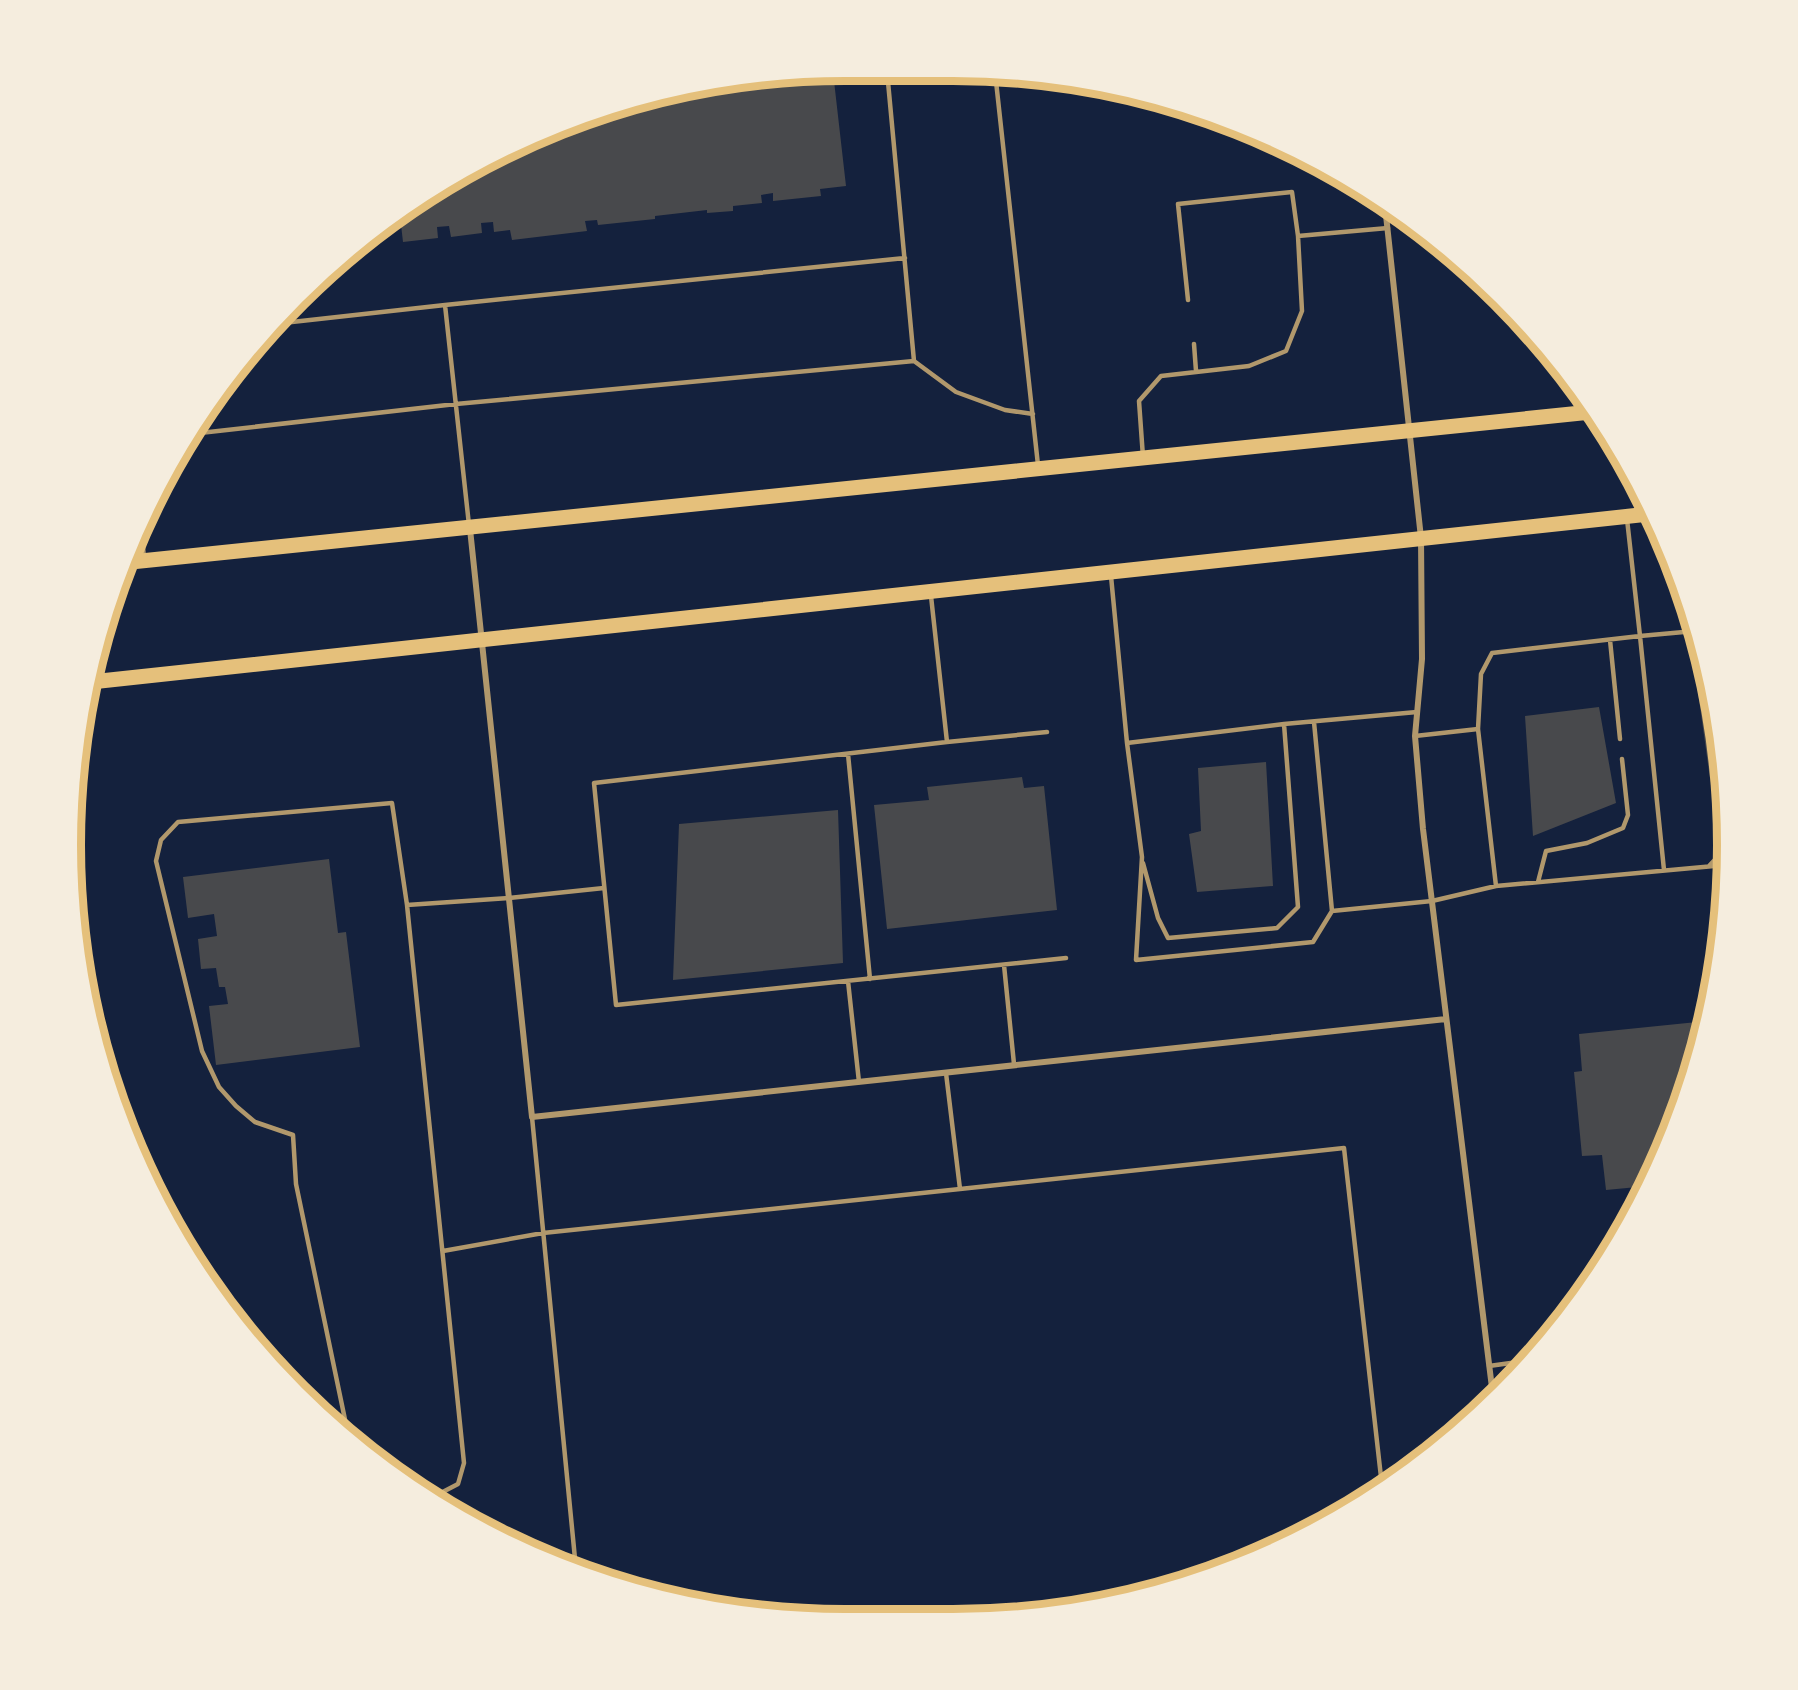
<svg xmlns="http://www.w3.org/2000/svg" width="1798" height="1690" font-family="Commissioner,sans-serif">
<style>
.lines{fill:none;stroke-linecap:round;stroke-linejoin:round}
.stream{stroke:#0b132b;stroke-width:10}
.building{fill:#48494c}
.service{stroke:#b1986c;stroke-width:4.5}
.minor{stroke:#b1986c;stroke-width:6}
.primary{stroke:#e5c07b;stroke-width:15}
.rim{fill:none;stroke:#e5c07b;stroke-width:8}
</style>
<rect width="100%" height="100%" fill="#14213d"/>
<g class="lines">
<path class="stream" d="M 77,944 L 101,1021 L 113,1096"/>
</g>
<path class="building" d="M 833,72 L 846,186 L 820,189 L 821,196 L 773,201 L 773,193 L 761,195 L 762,203 L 733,206 L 733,211 L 707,213 L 707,210 L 655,216 L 655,219 L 598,225 L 597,220 L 585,221 L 587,231 L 512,240 L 510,230 L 494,232 L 493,222 L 481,223 L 482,233 L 451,237 L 449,226 L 437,227 L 438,238 L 403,242 L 400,216 L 396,216 L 503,150 L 694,85 Z
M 1700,655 L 1721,744 L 1722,791 L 1712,793 L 1693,656 Z
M 1599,707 L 1616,803 L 1533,836 L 1525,716 Z
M 1266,762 L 1273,886 L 1197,892 L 1189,834 L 1201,831 L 1198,768 Z
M 1022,777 L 1024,788 L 1044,786 L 1057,910 L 887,929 L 874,805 L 929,800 L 927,787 Z
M 838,810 L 843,963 L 673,980 L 679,824 Z
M 329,859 L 338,933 L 346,932 L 360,1047 L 216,1065 L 209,1006 L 228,1004 L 225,987 L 219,987 L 216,968 L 201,969 L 198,939 L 217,936 L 214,914 L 188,918 L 183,877 Z
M 1697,1022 L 1699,1050 L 1660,1155 L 1652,1155 L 1653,1172 L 1648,1186 L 1606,1190 L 1602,1155 L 1582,1156 L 1574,1072 L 1582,1071 L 1579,1034 Z"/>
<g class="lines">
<path class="service" d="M 995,72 L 1038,465
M 1188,300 L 1178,204 L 1292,192 L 1298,236
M 445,305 L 905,258
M 274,324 L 445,305 L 469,525
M 1194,344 L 1196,371
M 914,361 L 956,392 L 1005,410 L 1033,414
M 191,434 L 456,404 L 914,361 L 887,71
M 1143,457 L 1139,401 L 1161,376 L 1249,366 L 1286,351 L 1302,311 L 1298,236 L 1388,228
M 142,535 L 144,559
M 1111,576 L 1127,743 L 1142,857 L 1136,960 L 1313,942 L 1332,911 L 1432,901 L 1496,886 L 1725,865
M 931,596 L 947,742 L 594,783 L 616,1005 L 1066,958
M 1610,640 L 1620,739
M 1314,722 L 1332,911
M 1478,729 L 1481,674 L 1492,653 L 1640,636 L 1627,519
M 1415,736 L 1478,729 L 1496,886
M 947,742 L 1047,732
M 1127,743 L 1284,724 L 1417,712
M 848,754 L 870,979
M 1143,863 L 1158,918 L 1168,938 L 1277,928 L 1298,907 L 1284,724
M 1709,866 L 1724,850
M 1664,870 L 1640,636 L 1695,631
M 1538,882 L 1546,851 L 1587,843 L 1623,828 L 1628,815 L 1622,759
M 407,905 L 509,898 L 604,888
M 1004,965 L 1014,1064
M 848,981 L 859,1082
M 532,1117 L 576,1569
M 960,1189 L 1344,1148 L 1382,1486
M 443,1251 L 543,1233 L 960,1189 L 946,1073
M 1489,1366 L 1525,1361
M 348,1434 L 296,1184 L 293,1135 L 255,1122 L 236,1106 L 219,1087 L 202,1051 L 156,861 L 161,840 L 178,822 L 392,803 L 407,905 L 464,1463 L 458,1484 L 435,1496 L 429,1496"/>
<path class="minor" d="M 1385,206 L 1421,538 L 1422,659 L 1415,736 L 1423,829 L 1493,1396
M 470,529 L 532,1117 L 1446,1019"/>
<path class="primary" d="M 131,562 L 1591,412
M 91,682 L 1649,514"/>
</g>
<path d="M0 0H1798V1690H0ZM845 81H953A764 764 0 0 1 1717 845V845A764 764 0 0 1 953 1609H845A764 764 0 0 1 81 845V845A764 764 0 0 1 845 81Z" fill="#f5edde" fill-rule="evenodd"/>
<path class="rim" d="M845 81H953A764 764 0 0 1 1717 845V845A764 764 0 0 1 953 1609H845A764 764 0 0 1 81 845V845A764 764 0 0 1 845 81Z"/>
</svg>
